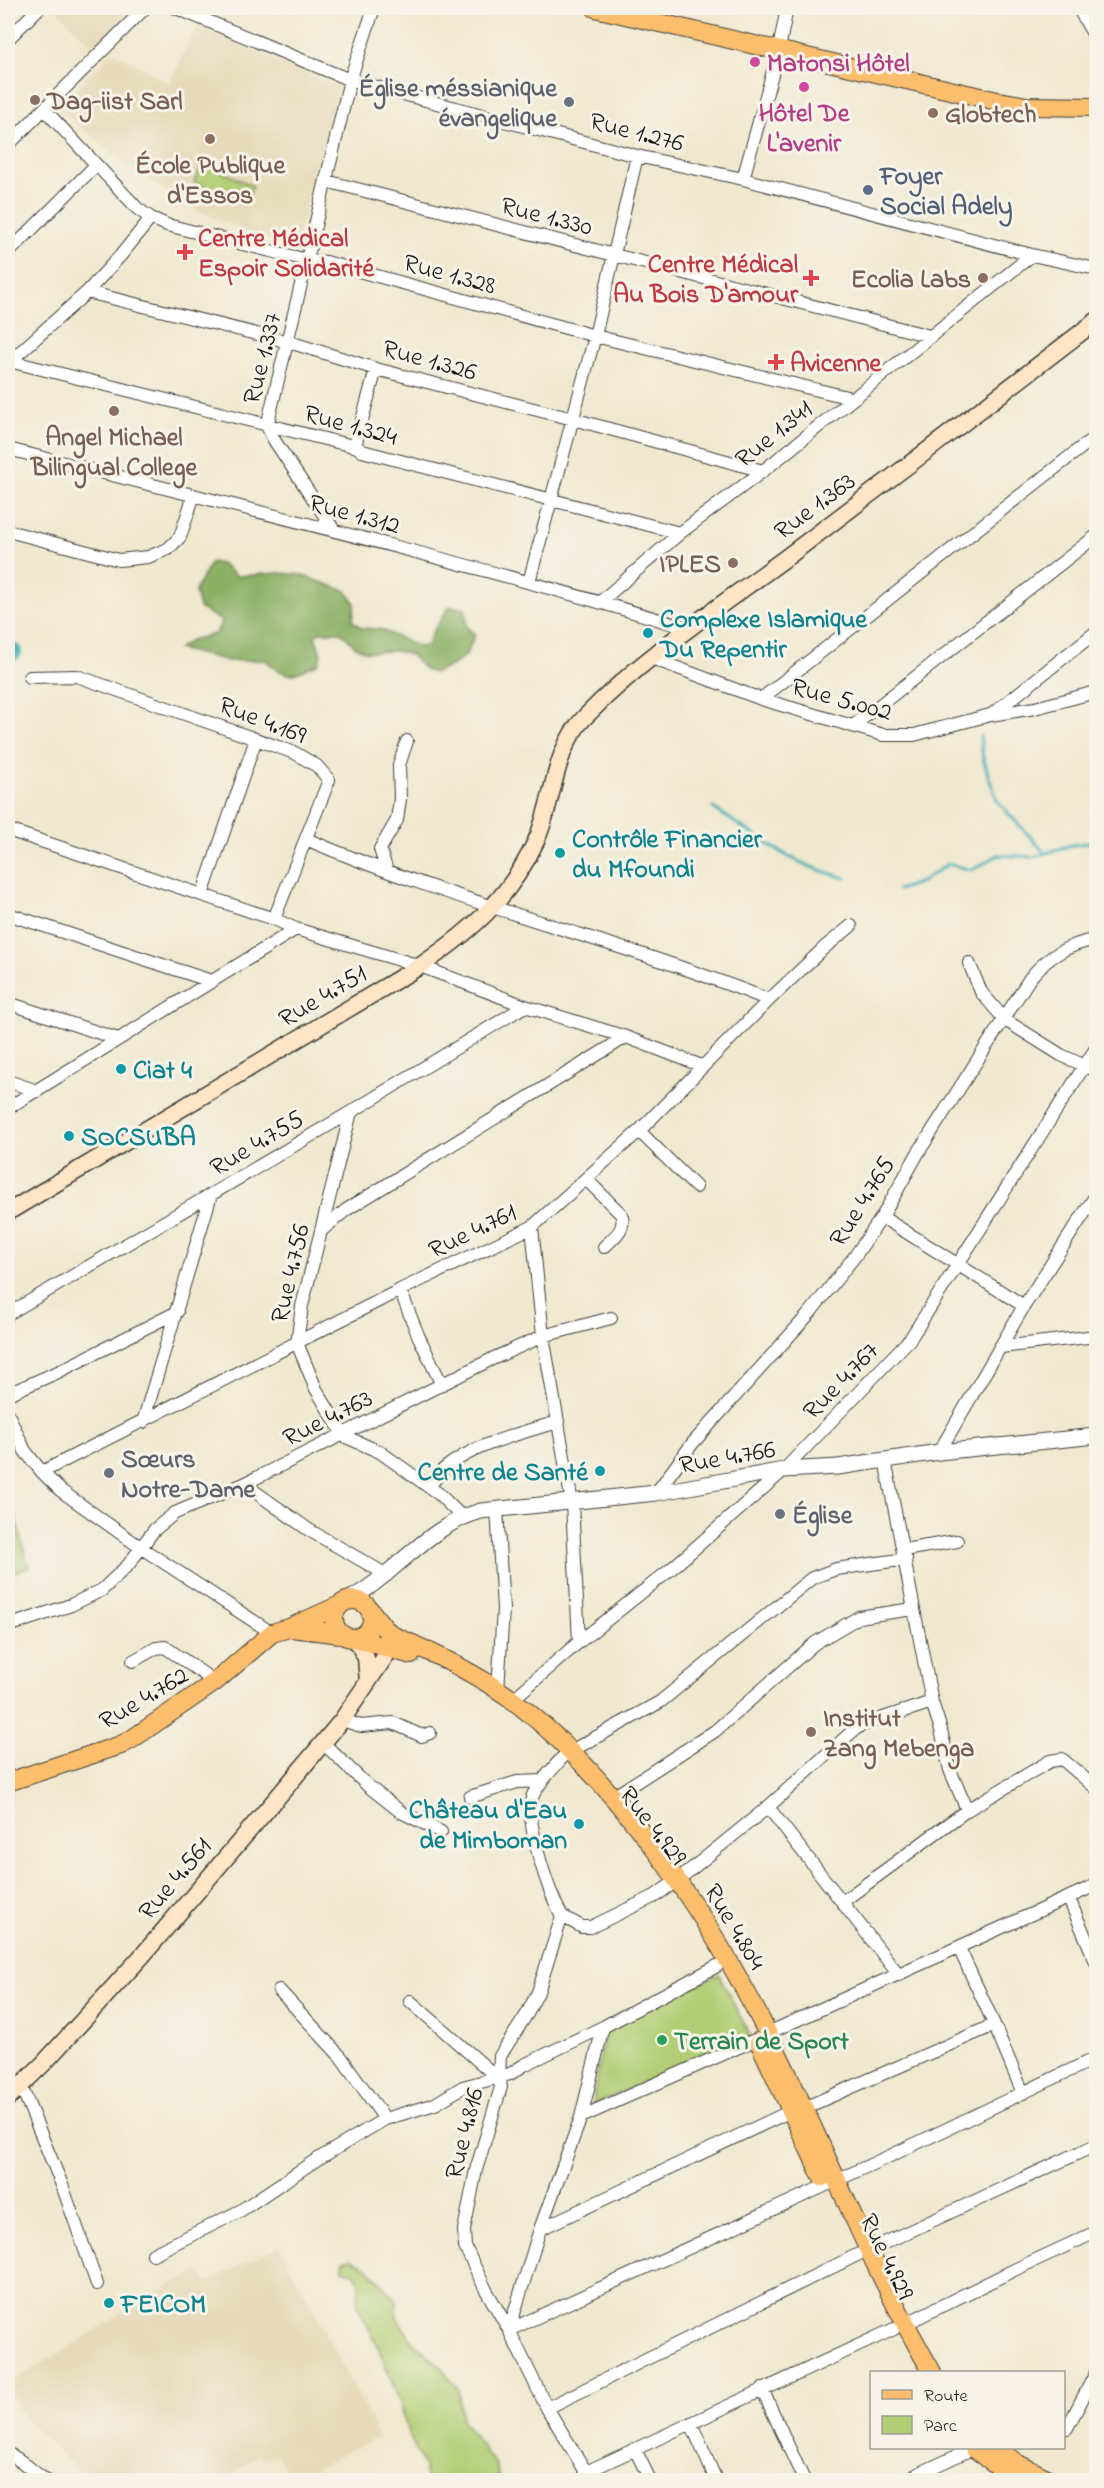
<svg xmlns="http://www.w3.org/2000/svg" width="1104" height="2488" font-family="'Indie Flower',sans-serif">
<style>
.built{fill:#e7daba}
.green{fill:#b1ce75;stroke:#667548;stroke-width:1.5}
.forest{fill:#8cb166;stroke:#546641;stroke-width:1.5}
.lines{fill:none;stroke-linecap:round;stroke-linejoin:round}
.stream{stroke:#3cadb6;stroke-width:3}
.river{stroke:#3cadb6;stroke-width:18}
.minor-casing{stroke:#3c3b37;stroke-width:14}
.tertiary-casing{stroke:#3c3b37;stroke-width:17}
.secondary-casing{stroke:#3c3b37;stroke-width:19}
.primary-casing{stroke:#3c3b37;stroke-width:20}
.minor{stroke:#fff;stroke-width:12}
.tertiary{stroke:#fff;stroke-width:15}
.secondary{stroke:#fde5c5;stroke-width:16}
.primary{stroke:#fabe6d;stroke-width:18}
.hotel-dot{fill:#d1479c;stroke:#f7f3e8;stroke-width:2}
.education-dot{fill:#8d6e63;stroke:#f7f3e8;stroke-width:2}
.worship-dot{fill:#6b7280;stroke:#f7f3e8;stroke-width:2}
.service-dot{fill:#5c6f8a;stroke:#f7f3e8;stroke-width:2}
.health-dot{fill:#e0444e;stroke:#f7f3e8;stroke-width:2}
.culture-dot{fill:#0f9aa8;stroke:#f7f3e8;stroke-width:2}
.leisure-dot{fill:#2e9e5b;stroke:#f7f3e8;stroke-width:2}
.labels{text-anchor:middle;stroke-width:6;stroke-linejoin:round;paint-order:stroke}
.hotel-label{font-size:26px;font-weight:bold;fill:#b23c85;stroke:#f7f3e8;text-anchor:start}
.worship-label{font-size:26px;font-weight:bold;fill:#5b616d;stroke:#f7f3e8;text-anchor:start}
.education-label{font-size:26px;font-weight:bold;fill:#785e54;stroke:#f7f3e8;text-anchor:start}
.street-label{font-size:26px;fill:#1c1c1c;stroke:#f7f3e8}
.service-label{font-size:26px;font-weight:bold;fill:#4e5e75;stroke:#f7f3e8;text-anchor:start}
.health-label{font-size:26px;font-weight:bold;fill:#be3a42;stroke:#f7f3e8;text-anchor:start}
.culture-label{font-size:26px;font-weight:bold;fill:#0d838f;stroke:#f7f3e8;text-anchor:start}
.leisure-label{font-size:26px;font-weight:bold;fill:#27864d;stroke:#f7f3e8;text-anchor:start}
</style>
<rect width="100%" height="100%" fill="#f7f3e8"/>
<filter id="ink" filterUnits="userSpaceOnUse"><feTurbulence type="fractalNoise" baseFrequency=".0167" numOctaves="2"/><feDisplacementMap in="SourceGraphic" scale="12" xChannelSelector="R" yChannelSelector="G"/><feConvolveMatrix kernelMatrix="1 2 1 2 8 2 1 2 1" color-interpolation-filters="sRGB"/></filter>
<filter id="wash" filterUnits="userSpaceOnUse"><feTurbulence type="fractalNoise" baseFrequency=".008" numOctaves="4" result="noise"/><feDisplacementMap in="SourceGraphic" scale="24" xChannelSelector="R" yChannelSelector="G"/><feGaussianBlur stdDeviation="1.35" result="paint"/><feColorMatrix in="noise" values="0 0 0 0 0 0 0 0 0 0 0 0 0 0 0 0 0 1.4 0 .05"/><feComposite in="paint" operator="in"/></filter>
<g filter="url(#wash)">
<rect width="100%" height="100%" fill="#f0e8cf"/>
<path class="built" d="M 55,8 L 132,8 L 94,48 Z
M 197,26 L 339,87 L 316,174 L 306,203 L 297,247 L 249,232 L 188,207 L 130,168 L 59,109 L 112,51 L 169,83 Z
M 280,2246 L 368,2414 L 378,2438 L 344,2453 L 296,2480 L 292,2480 L 276,2454 L 264,2459 L 259,2454 L 226,2480 L 97,2480 L 88,2470 L 79,2471 L 25,2419 L 8,2390 L 8,2384 L 168,2286 L 199,2271 L 207,2282 Z"/>
<path class="green" d="M 203,163 L 253,186 L 245,205 L 194,182 Z
M 8,1489 L 29,1568 L 8,1574 Z
M 719,1974 L 751,2038 L 592,2105 L 605,2028 Z
M 351,2259 L 367,2267 L 397,2300 L 397,2318 L 412,2341 L 442,2368 L 458,2389 L 462,2420 L 495,2464 L 500,2480 L 427,2480 L 424,2467 L 408,2433 L 401,2405 L 376,2342 L 358,2307 L 359,2282 L 354,2273 L 343,2269 L 343,2261 Z"/>
<path class="forest" d="M 211,562 L 221,564 L 236,576 L 279,573 L 301,575 L 346,591 L 355,603 L 353,621 L 362,628 L 380,629 L 419,647 L 428,645 L 432,633 L 449,607 L 465,608 L 467,627 L 475,635 L 466,655 L 451,666 L 435,673 L 425,670 L 411,655 L 396,651 L 367,652 L 356,647 L 341,632 L 320,632 L 315,636 L 321,654 L 319,663 C 291,676 290,681 265,660 L 229,661 L 178,649 L 191,640 L 215,634 L 222,621 L 199,608 L 195,591 Z"/>
<g class="lines">
<path class="stream" d="M 980,736 L 983,758 L 988,774
M 988,775 L 998,802 L 1045,853
M 713,808 C 762,839 788,864 846,878
M 898,890 L 921,882 L 948,864 L 972,870 L 998,855 L 1034,857 L 1068,846 L 1096,841"/>
<path class="river" d="M 8,652 L 13,652"/>
</g>
</g>
<g filter="url(#ink)">
<g class="lines">
<defs>
<path id="minor" d="M 176,8 L 350,80 L 637,156 L 743,179 L 1032,255 L 1096,269
M 8,39 L 39,8
M 44,109 L 138,209 L 151,218 L 167,225 L 307,260 L 326,262 L 595,336 L 851,398
M 8,145 L 145,8
M 743,179 L 779,49 L 787,8
M 326,181 L 930,336
M 8,253 L 96,165
M 87,292 L 289,342 L 376,369 L 573,419 L 763,471
M 9,361 L 357,447 L 362,451 L 680,533
M 8,363 L 87,292 L 121,255 L 151,218
M 357,447 L 356,442 L 376,369
M 8,449 C 236,506 465,561 690,629
M 334,530 L 274,440 L 267,426 L 350,80 L 374,8
M 8,531 L 119,560 L 148,557 L 168,549 L 180,537 L 194,495
M 529,582 L 595,336 L 637,156
M 600,602 L 680,533 L 763,471 L 1032,255
M 651,658 L 761,699 L 883,735 L 914,735 L 990,715 L 1035,708 L 1096,692
M 30,677 L 77,676 L 295,753 L 317,766 L 329,780 L 274,919
M 761,699 L 1096,436
M 991,715 L 1096,632
M 853,726 L 1096,536
M 8,830 L 274,919 L 296,929 L 420,966 L 525,1006 L 626,1037 L 702,1066
M 306,839 C 456,904 617,939 769,1000
M 387,871 L 380,849 L 397,820 L 400,799 L 399,765 L 407,741
M 202,895 L 256,739
M 8,914 L 211,981
M 969,963 L 981,992 L 1005,1020 L 1061,1055 L 1096,1071
M 8,1003 L 118,1039
M 8,1081 L 37,1091
M 8,1108 L 296,929
M 351,1112 L 302,1306 L 297,1343 L 316,1389 L 344,1436 L 380,1452 L 439,1494 L 462,1517
M 639,1131 L 696,1187
M 586,1179 L 621,1214 C 627,1229 614,1237 604,1247
M 882,1217 L 1024,1306
M 532,1227 L 543,1336 L 572,1503 L 579,1642
M 321,1231 L 346,1210 L 626,1037
M 400,1290 L 418,1335 L 441,1383
M 8,1314 L 351,1112 L 525,1006
M 1001,1347 L 1096,1336
M 8,1394 L 58,1372 L 177,1312
M 8,1414 L 25,1451 L 42,1472 L 60,1490 L 140,1547 L 272,1633
M 143,1422 L 211,1195
M 939,1452 L 1024,1306 L 1096,1195
M 885,1460 L 932,1702 L 941,1730 L 950,1770 L 967,1810
M 42,1472 L 400,1290 L 532,1227 L 639,1131 L 769,1000 L 825,947 L 851,926
M 244,1484 L 309,1530 L 387,1575
M 429,1487 C 434,1481 438,1474 444,1469 C 472,1445 522,1433 557,1422
M 656,1493 L 692,1444 L 809,1314 L 855,1256 L 882,1217 L 918,1153 L 1030,978 C 1048,956 1068,945 1096,939
M 497,1509 L 503,1609 L 498,1690
M 904,1550 L 957,1541
M 8,1626 L 71,1605 L 102,1590 L 129,1564 L 154,1530 L 175,1513 L 244,1484 L 492,1359 L 543,1336 L 611,1318
M 133,1661 L 156,1648 L 165,1647 L 215,1682
M 512,1700 L 579,1642 L 670,1570 L 784,1470 L 910,1339 L 1096,1048
M 342,1720 L 361,1726 L 393,1723 L 422,1736 L 430,1733
M 323,1743 L 368,1786 L 401,1812 L 441,1832
M 571,1751 L 660,1702 L 812,1578 L 836,1569 L 906,1559
M 562,1758 C 553,1769 540,1781 533,1795 C 523,1819 549,1893 562,1916 L 538,1992 L 527,2014 L 500,2056 L 499,2079 L 501,2087 L 476,2170 L 464,2230 L 465,2247 L 486,2290 L 509,2330 L 547,2408 L 591,2480
M 470,1797 L 517,1782 L 543,1781
M 613,1797 L 715,1731 L 815,1643 L 859,1617 L 913,1609
M 768,1807 L 899,1975
M 678,1880 L 768,1807 L 854,1730 L 862,1725 L 932,1702
M 1069,1899 L 1096,1962
M 842,1902 L 967,1810 L 1050,1761 L 1062,1759 L 1096,1788
M 562,1916 L 582,1927 L 591,1927 L 655,1896 L 669,1886
M 959,1948 L 990,2015 L 1023,2093
M 279,1990 L 341,2057 L 385,2119
M 410,2001 L 499,2079
M 768,2033 L 1096,1885
M 21,2086 L 62,2185 L 97,2284
M 804,2108 L 994,2025
M 581,2117 L 757,2039
M 540,2229 L 791,2111
M 869,2250 L 1096,2145
M 153,2254 L 240,2211 L 313,2162 L 385,2119 L 435,2104 L 463,2087 L 510,2074 L 524,2065 L 603,2027 L 717,1966
M 905,2324 L 1014,2270 L 1096,2232
M 509,2330 L 892,2155 L 1096,2058
M 509,2330 L 540,2229 L 581,2117 L 603,2027
M 762,2389 L 804,2480
M 547,2408 L 859,2254
M 691,2423 L 716,2480
M 1067,2428 L 1096,2373
M 635,2449 L 650,2480
M 8,2454 C 21,2458 33,2473 46,2480
M 586,2472 L 894,2329
M 905,2480 L 974,2448"/>
<path id="tertiary" d="M 1080,8 L 1096,36
M 346,1601 C 396,1576 424,1527 481,1511 L 656,1493 L 784,1470 L 838,1467 L 939,1452 L 1096,1436"/>
<path id="secondary" d="M 8,1212 L 420,966 C 470,932 510,898 536,841 C 554,802 553,750 584,718 C 645,655 721,606 791,554 C 893,477 995,399 1096,321
M 355,1638 L 366,1658 L 368,1682
M 8,2098 L 43,2064 L 142,1956 L 287,1786 L 342,1720 L 391,1648"/>
<path id="primary" d="M 595,8 L 993,100 L 1027,106 L 1096,107
M334 1619a19 19 0 1 1 38 0a19 19 0 1 1-38 0Z
M 370,1610 L 385,1629 L 394,1636 C 434,1653 475,1673 510,1698 C 554,1731 592,1771 627,1814 C 682,1881 729,1956 768,2034 C 825,2146 869,2264 932,2372
M 291,1628 L 341,1634
M 355,1638 L 411,1655
M 8,1782 L 121,1745 L 132,1739 L 215,1682 L 272,1633 L 289,1628 L 340,1605
M 759,2042 L 822,2177
M 974,2448 L 1006,2472 L 1022,2480
M 996,2448 L 1018,2464 L 1051,2480"/>
</defs>
<use href="#minor" class="minor-casing"/>
<use href="#tertiary" class="tertiary-casing"/>
<use href="#secondary" class="secondary-casing"/>
<use href="#primary" class="primary-casing"/>
<use href="#minor" class="minor"/>
<use href="#tertiary" class="tertiary"/>
<use href="#secondary" class="secondary"/>
<use href="#primary" class="primary"/>
</g>
</g>
<g class="hotel-dot">
<circle cx="755" cy="62" r="6"/>
<circle cx="804" cy="87" r="6"/>
</g>
<g class="education-dot">
<circle cx="35" cy="100" r="6"/>
<circle cx="933" cy="113" r="6"/>
<circle cx="210" cy="139" r="6"/>
<circle cx="983" cy="278" r="6"/>
<circle cx="114" cy="411" r="6"/>
<circle cx="733" cy="563" r="6"/>
<circle cx="811" cy="1732" r="6"/>
</g>
<g class="worship-dot">
<circle cx="569" cy="102" r="6"/>
<circle cx="109" cy="1473" r="6"/>
<circle cx="780" cy="1514" r="6"/>
</g>
<circle class="service-dot" cx="868" cy="190" r="6"/>
<g class="health-dot">
<path d="M182 243h6v6h6v6h-6v6h-6v-6h-6v-6h6z"/>
<path d="M808 269h6v6h6v6h-6v6h-6v-6h-6v-6h6z"/>
<path d="M773 353h6v6h6v6h-6v6h-6v-6h-6v-6h6z"/>
</g>
<g class="culture-dot">
<circle cx="648" cy="633" r="6"/>
<circle cx="560" cy="853" r="6"/>
<circle cx="121" cy="1069" r="6"/>
<circle cx="69" cy="1136" r="6"/>
<circle cx="600" cy="1471" r="6"/>
<circle cx="579" cy="1824" r="6"/>
<circle cx="109" cy="2303" r="6"/>
</g>
<circle class="leisure-dot" cx="662" cy="2040" r="6"/>
<g class="labels">
<g class="hotel-label">
<text x="767" y="71">Matonsi Hôtel</text>
<text x="804" y="121" text-anchor="middle">Hôtel De<tspan x="804" dy="30">L'avenir</tspan></text>
</g>
<g class="worship-label">
<text x="557" y="96" text-anchor="end">Église méssianique<tspan x="557" dy="30">évangelique</tspan></text>
<text x="121" y="1467">Sœurs<tspan x="121" dy="30">Notre-Dame</tspan></text>
<text x="792" y="1523">Église</text>
</g>
<g class="education-label">
<text x="47" y="109">Dag-iist Sarl</text>
<text x="945" y="122">Globtech</text>
<text x="210" y="173" text-anchor="middle">École Publique<tspan x="210" dy="30">d'Essos</tspan></text>
<text x="971" y="287" text-anchor="end">Ecolia Labs</text>
<text x="114" y="445" text-anchor="middle">Angel Michael<tspan x="114" dy="30">Bilingual College</tspan></text>
<text x="721" y="572" text-anchor="end">IPLES</text>
<text x="823" y="1726">Institut<tspan x="823" dy="30">Zang Mebenga</tspan></text>
</g>
<g class="street-label">
<text transform="translate(637 131) rotate(14)" y="9">Rue 1.276</text>
<text transform="translate(547 215) rotate(14)" y="9">Rue 1.330</text>
<text transform="translate(450 273) rotate(15)" y="9">Rue 1.328</text>
<text transform="translate(261 358) rotate(-76)" y="9">Rue 1.337</text>
<text transform="translate(430 359) rotate(15)" y="9">Rue 1.326</text>
<text transform="translate(351 424) rotate(15)" y="9">Rue 1.324</text>
<text transform="translate(773 433) rotate(-39)" y="9">Rue 1.341</text>
<text transform="translate(814 505) rotate(-37)" y="9">Rue 1.363</text>
<text transform="translate(355 513) rotate(15)" y="9">Rue 1.312</text>
<text transform="translate(842 698) rotate(15)" y="9">Rue 5.002</text>
<text transform="translate(263 719) rotate(21)" y="9">Rue 4.169</text>
<text transform="translate(322 995) rotate(-31)" y="9">Rue 4.751</text>
<text transform="translate(256 1142) rotate(-31)" y="9">Rue 4.755</text>
<text transform="translate(861 1201) rotate(-58)" y="9">Rue 4.765</text>
<text transform="translate(472 1230) rotate(-26)" y="9">Rue 4.761</text>
<text transform="translate(289 1273) rotate(-77)" y="9">Rue 4.756</text>
<text transform="translate(840 1380) rotate(-46)" y="9">Rue 4.767</text>
<text transform="translate(327 1417) rotate(-27)" y="9">Rue 4.763</text>
<text transform="translate(727 1456) rotate(-10)" y="9">Rue 4.766</text>
<text transform="translate(143 1697) rotate(-31)" y="9">Rue 4.762</text>
<text transform="translate(654 1825) rotate(52)" y="9">Rue 4.929</text>
<text transform="translate(174 1878) rotate(-50)" y="9">Rue 4.561</text>
<text transform="translate(736 1926) rotate(59)" y="9">Rue 4.804</text>
<text transform="translate(463 2133) rotate(-76)" y="9">Rue 4.816</text>
<text transform="translate(888 2256) rotate(64)" y="9">Rue 4.929</text>
</g>
<g class="service-label">
<text x="880" y="184">Foyer<tspan x="880" dy="30">Social Adely</tspan></text>
</g>
<g class="health-label">
<text x="198" y="246">Centre Médical<tspan x="198" dy="30">Espoir Solidarité</tspan></text>
<text x="798" y="272" text-anchor="end">Centre Médical<tspan x="798" dy="30">Au Bois D'amour</tspan></text>
<text x="790" y="371">Avicenne</text>
</g>
<g class="culture-label">
<text x="660" y="627">Complexe Islamique<tspan x="660" dy="30">Du Repentir</tspan></text>
<text x="572" y="847">Contrôle Financier<tspan x="572" dy="30">du Mfoundi</tspan></text>
<text x="133" y="1078">Ciat 4</text>
<text x="81" y="1145">SOCSUBA</text>
<text x="588" y="1480" text-anchor="end">Centre de Santé</text>
<text x="567" y="1818" text-anchor="end">Château d'Eau<tspan x="567" dy="30">de Mimboman</tspan></text>
<text x="121" y="2312">FEICOM</text>
</g>
<g class="leisure-label">
<text x="674" y="2049">Terrain de Sport</text>
</g>
</g>
<rect width="1104" height="2488" fill="none" stroke="#f7f3e8" stroke-width="30"/>
<rect x="870" y="2371" width="195" height="78" fill="#f7f3e8" stroke="#9f9d96" stroke-width="1.5"/>
<rect x="882" y="2390" width="30" height="9" fill="#fabe6d" stroke="#9f9d96" stroke-width="1.5"/>
<text x="924" y="2401" font-size="18" fill="#1c1c1c">Route</text>
<rect x="882" y="2416" width="30" height="18" fill="#b1ce75" stroke="#9f9d96" stroke-width="1.5"/>
<text x="924" y="2431" font-size="18" fill="#1c1c1c">Parc</text>
</svg>
